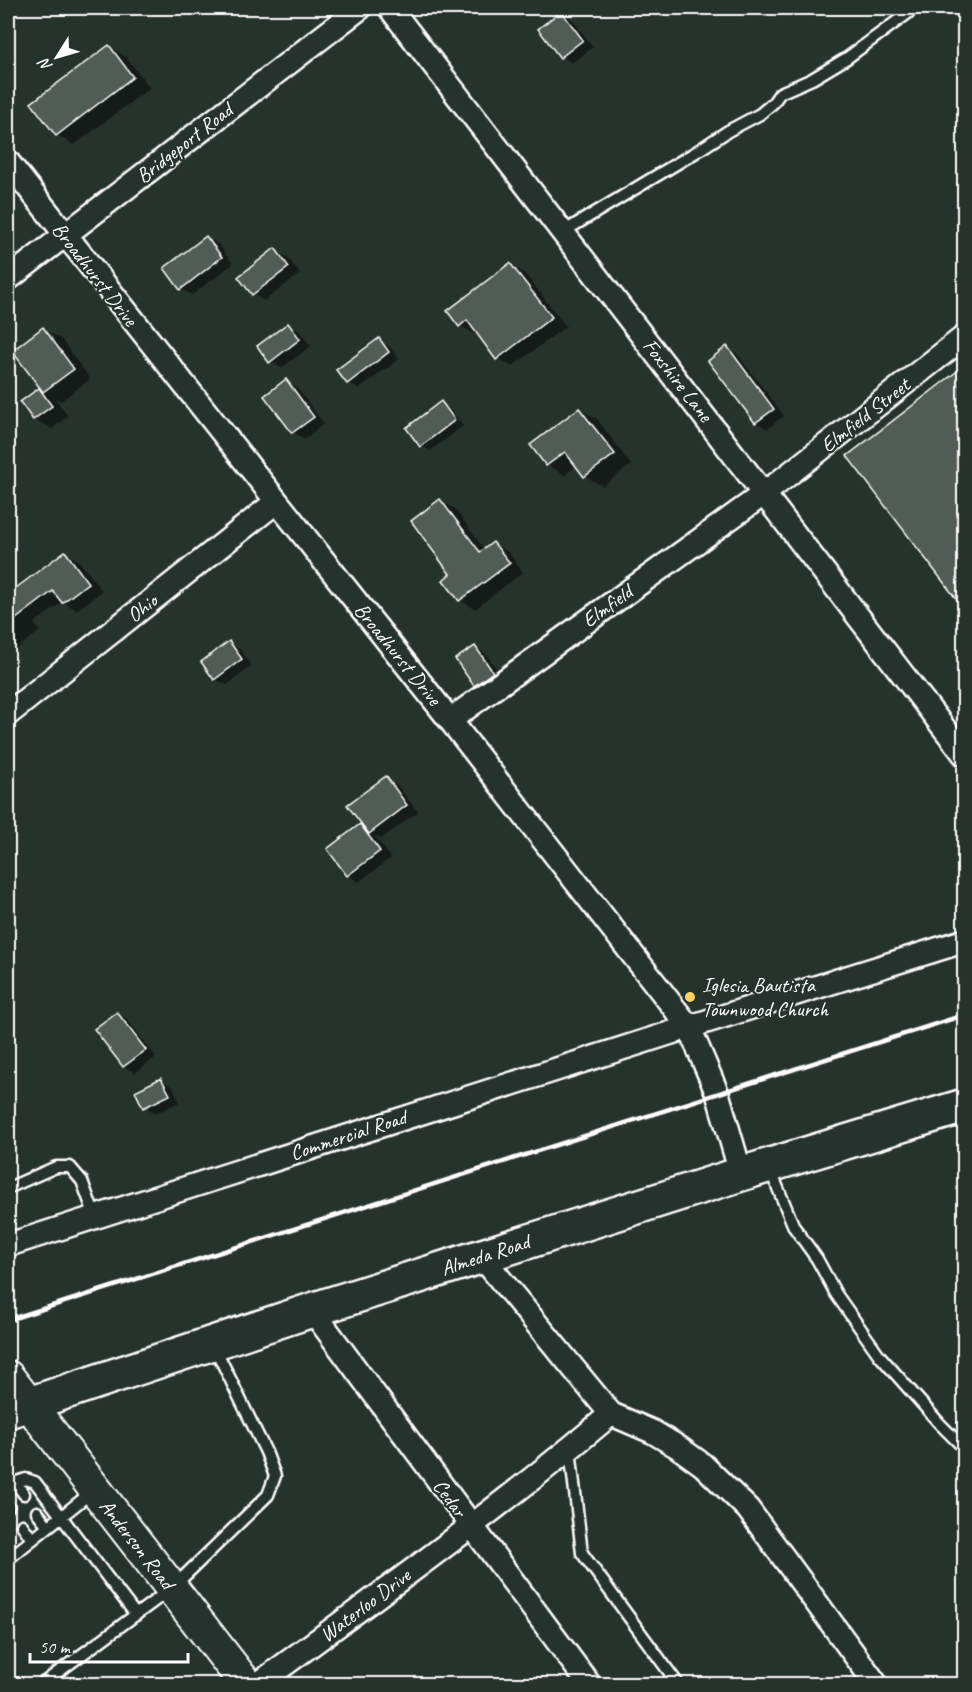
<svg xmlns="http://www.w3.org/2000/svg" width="972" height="1692" font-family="Caveat,sans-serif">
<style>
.shadow{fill:#0007}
.building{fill:#515c57;stroke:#fff;stroke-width:1.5}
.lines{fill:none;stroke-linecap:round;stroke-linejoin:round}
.lane-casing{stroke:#fff;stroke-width:15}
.street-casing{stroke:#fff;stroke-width:27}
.secondary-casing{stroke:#fff;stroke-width:36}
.primary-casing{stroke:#fff;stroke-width:38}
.lane{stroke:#26332d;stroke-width:10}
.street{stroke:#26332d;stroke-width:22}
.secondary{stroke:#26332d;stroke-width:32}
.primary{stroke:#26332d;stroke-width:33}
.rail{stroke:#fff;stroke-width:4.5}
.poi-dot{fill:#ffd166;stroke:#26332d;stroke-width:2}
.labels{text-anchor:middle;stroke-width:4.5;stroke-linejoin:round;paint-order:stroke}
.street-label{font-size:21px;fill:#fff;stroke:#26332d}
.poi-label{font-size:21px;fill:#fff;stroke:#26332d;text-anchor:start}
</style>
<rect width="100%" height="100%" fill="#26332d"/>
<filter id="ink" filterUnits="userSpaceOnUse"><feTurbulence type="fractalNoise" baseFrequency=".0167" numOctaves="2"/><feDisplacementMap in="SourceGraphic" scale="12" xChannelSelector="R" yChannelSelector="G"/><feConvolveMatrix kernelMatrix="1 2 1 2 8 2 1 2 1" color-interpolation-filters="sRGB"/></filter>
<g filter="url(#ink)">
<path class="shadow" d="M 8,8 L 12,12 L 8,16 Z
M 561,13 L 573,20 L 593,47 L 572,63 L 561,56 Z
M 109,47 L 126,57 L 150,88 L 74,145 L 57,135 Z
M 206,238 L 218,244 L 233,264 L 192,295 L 181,289 Z
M 275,250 L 287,257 L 300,274 L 264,301 L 253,294 Z
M 510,265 L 525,274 L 566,326 L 512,367 L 497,358 L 478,332 L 475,334 L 460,326 Z
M 288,325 L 299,331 L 311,346 L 281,368 L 270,361 Z
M 43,329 L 61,339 L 90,379 L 61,401 L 54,397 L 68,416 L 52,429 L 34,419 L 39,389 L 45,393 L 14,351 Z
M 379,340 L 390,347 L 399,359 L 359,389 L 348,382 Z
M 727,348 L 738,355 L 784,416 L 767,429 L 756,422 Z
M 964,368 L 964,606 L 849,456 Z
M 286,381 L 297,388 L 324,424 L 304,439 L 293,432 Z
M 441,403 L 449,408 L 463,426 L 430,451 L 421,446 Z
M 579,409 L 597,419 L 631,465 L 603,486 L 585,476 L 577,465 L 565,475 L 547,465 Z
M 440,501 L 455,509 L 485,550 L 493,543 L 508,552 L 523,572 L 475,609 L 460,600 L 445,580 L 453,574 Z
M 65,553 L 79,561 L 102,591 L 77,610 L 63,602 L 34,623 L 40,631 L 8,655 L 8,597 Z
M 229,643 L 240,649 L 252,666 L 227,685 L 215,679 Z
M 475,647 L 486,654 L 504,679 L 486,692 L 475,685 Z
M 386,778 L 397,785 L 418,812 L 381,839 L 374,835 L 391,858 L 359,882 L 348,875 L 360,826 L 368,830 Z
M 117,1013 L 128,1020 L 156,1057 L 135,1073 L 124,1066 Z
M 161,1080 L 173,1087 L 180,1102 L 156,1113 L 145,1107 Z"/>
<path class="building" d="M 561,11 L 583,40 L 560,58 L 538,29 Z
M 109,45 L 133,77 L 56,136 L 31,103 Z
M 206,236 L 222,257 L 180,290 L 164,268 Z
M 275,248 L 289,267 L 252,295 L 238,277 Z
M 510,263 L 552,317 L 496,360 L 467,320 L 459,327 L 447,311 Z
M 288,323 L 300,339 L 269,363 L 257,346 Z
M 43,327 L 74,369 L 43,392 L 12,351 Z
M 379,338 L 389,352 L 347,384 L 336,370 Z
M 727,346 L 774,409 L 755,423 L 708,361 Z
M 964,366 L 964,609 L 847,456 Z
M 286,379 L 314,417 L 292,433 L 264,396 Z
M 39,388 L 52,406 L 33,420 L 20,402 Z
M 441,401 L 455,420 L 420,447 L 406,428 Z
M 579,408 L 615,454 L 584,477 L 565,452 L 546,466 L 530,445 Z
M 440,499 L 480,552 L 493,542 L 510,563 L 459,601 L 443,580 L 450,574 L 411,521 Z
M 65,551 L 88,583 L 62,603 L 53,591 L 8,625 L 8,594 Z
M 229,641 L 242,659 L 214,680 L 201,662 Z
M 475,646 L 493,672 L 474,686 L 455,659 Z
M 386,776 L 407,805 L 369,834 L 347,805 Z
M 360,824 L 380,851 L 347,876 L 327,849 Z
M 117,1012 L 146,1050 L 123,1067 L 94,1029 Z
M 161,1078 L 170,1095 L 143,1108 L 135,1091 Z"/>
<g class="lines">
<defs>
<path id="lane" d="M 563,232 L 696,152 L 728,131 L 760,114 L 773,103 L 780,93 L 812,79 L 847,58 L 915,8
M 770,1169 L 794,1227 L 817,1259 L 836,1294 L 879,1355 L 940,1424 L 964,1448
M 8,1188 L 56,1167 L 70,1167 L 82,1181 L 95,1216
M 570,1449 L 582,1553 L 678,1684
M 15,1482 L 24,1494
M 8,1485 L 26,1479 L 35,1482 L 136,1615
M 8,1506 L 8,1507
M 37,1512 L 48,1526
M 22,1525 L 32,1539
M 8,1559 L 93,1491
M 42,1684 L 172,1588 L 268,1495 L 275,1476 L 266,1452 L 214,1346"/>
<path id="street" d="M 390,8 L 964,754
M 8,162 L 450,720 L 689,1027 L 718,1095 L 741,1174
M 8,279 L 360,8
M 8,714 L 276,502
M 450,720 L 765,493 L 964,337
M 8,1245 L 689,1027 L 964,941
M 481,1256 L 611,1414 L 653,1432 L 678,1447 L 703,1465 L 748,1509 L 876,1684
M 312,1310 L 589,1684
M 258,1684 C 377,1596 498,1510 611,1414"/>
<path id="secondary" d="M 8,1377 L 246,1684"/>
<path id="primary" d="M 8,1411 L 312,1310 L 741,1174 L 964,1106"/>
</defs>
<use href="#lane" class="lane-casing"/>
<use href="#street" class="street-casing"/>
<use href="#secondary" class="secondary-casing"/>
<use href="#primary" class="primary-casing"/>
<use href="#lane" class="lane"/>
<use href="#street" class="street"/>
<use href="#secondary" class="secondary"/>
<use href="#primary" class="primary"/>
<path class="rail" d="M 8,1320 L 964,1015"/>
</g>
</g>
<circle class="poi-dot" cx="690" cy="997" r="6"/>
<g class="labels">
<g class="street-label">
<text transform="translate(184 143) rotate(-38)" y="7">Bridgeport Road</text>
<text transform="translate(95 274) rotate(52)" y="7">Broadhurst Drive</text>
<text transform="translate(678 380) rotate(52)" y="7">Foxshire Lane</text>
<text transform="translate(865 415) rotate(-38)" y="7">Elmfield Street</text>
<text transform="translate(607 606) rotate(-36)" y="7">Elmfield</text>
<text transform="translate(142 608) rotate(-38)" y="7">Ohio</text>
<text transform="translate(398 654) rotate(51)" y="7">Broadhurst Drive</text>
<text transform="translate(348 1135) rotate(-18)" y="7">Commercial Road</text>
<text transform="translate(485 1255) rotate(-18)" y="7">Almeda Road</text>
<text transform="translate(450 1498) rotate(54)" y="7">Cedar</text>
<text transform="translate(137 1544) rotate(52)" y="7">Anderson Road</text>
<text transform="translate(365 1605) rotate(-37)" y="7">Waterloo Drive</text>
</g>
<g class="poi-label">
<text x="702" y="992">Iglesia Bautista<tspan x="702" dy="24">Townwood Church</tspan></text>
</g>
</g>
<rect width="972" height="1692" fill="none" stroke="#26332d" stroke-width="30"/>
<rect x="15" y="15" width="942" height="1662" fill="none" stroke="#fff" stroke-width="2" filter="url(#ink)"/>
<g transform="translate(57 57) rotate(233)" stroke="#26332d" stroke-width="4.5" paint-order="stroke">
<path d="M0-4.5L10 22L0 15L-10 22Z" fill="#ffffff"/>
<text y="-9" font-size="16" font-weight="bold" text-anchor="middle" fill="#ffffff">N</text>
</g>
<path d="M30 1653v9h158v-9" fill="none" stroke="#ffffff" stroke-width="3"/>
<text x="39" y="1653" font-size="18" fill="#ffffff" stroke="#26332d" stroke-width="4.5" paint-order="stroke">50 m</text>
</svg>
